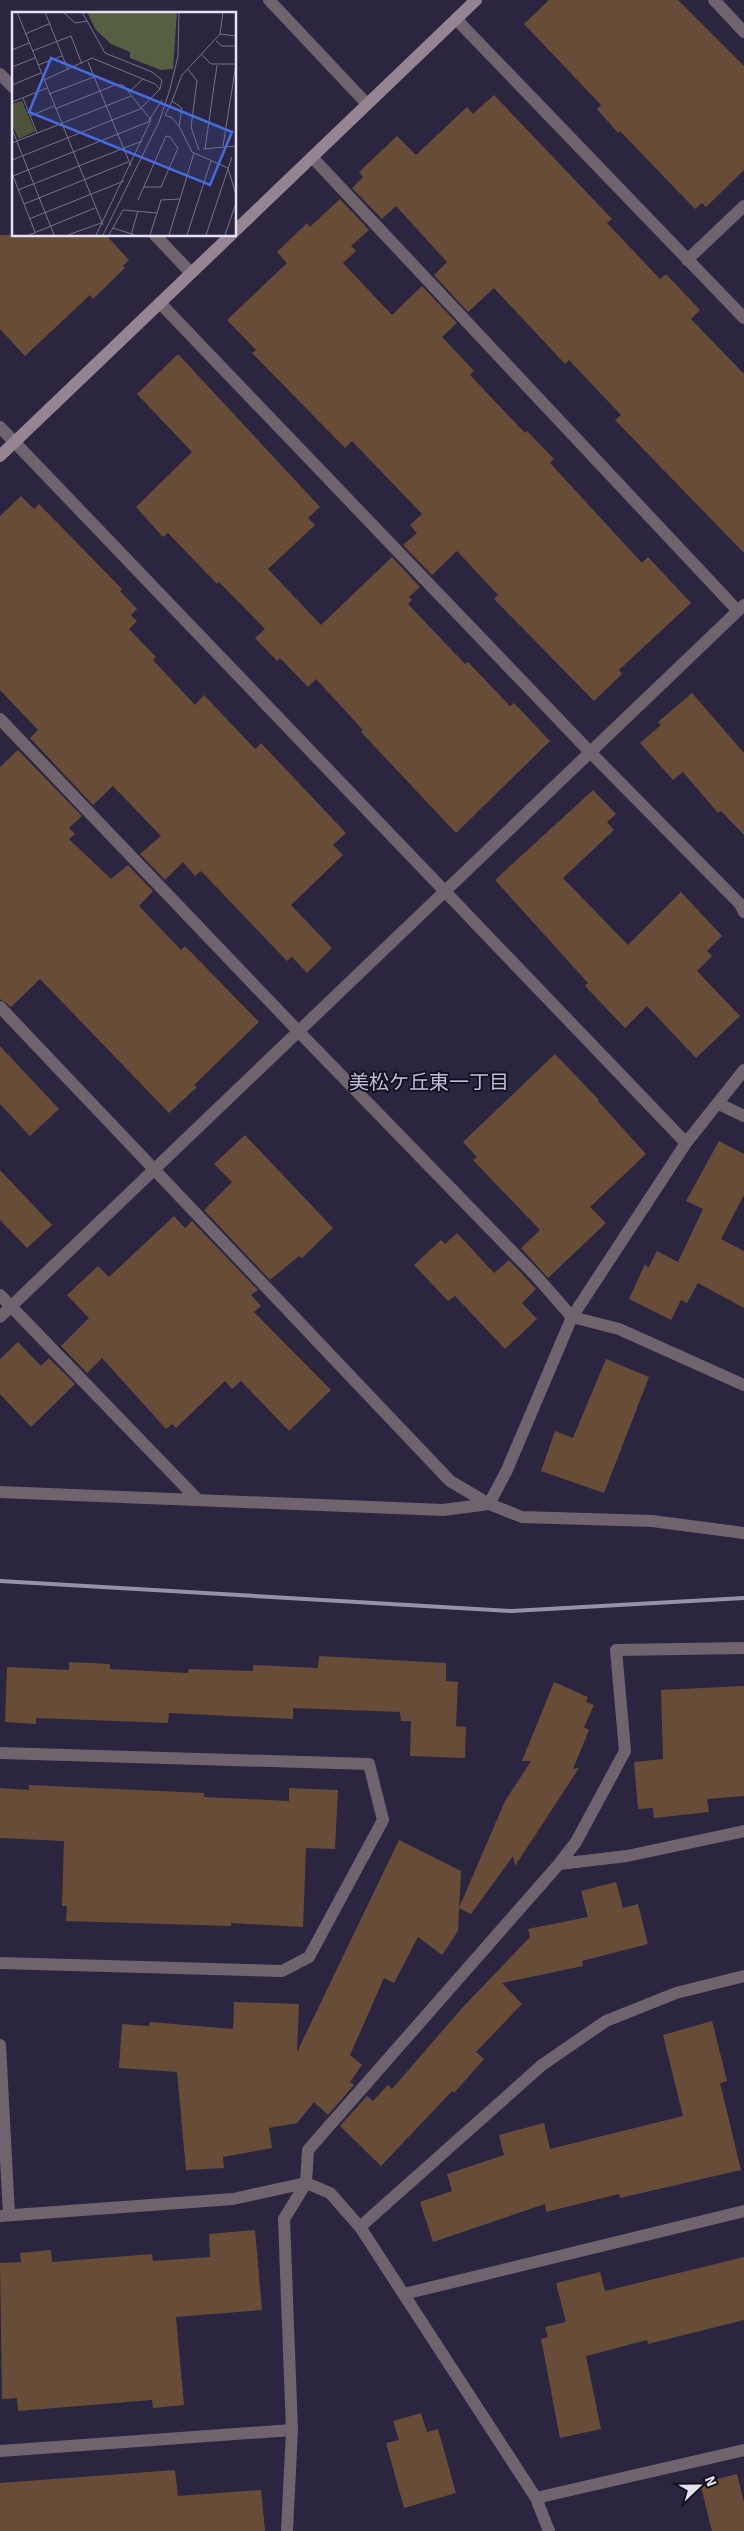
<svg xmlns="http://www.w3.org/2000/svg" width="744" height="2531" font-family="Signika,'Noto Sans JP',sans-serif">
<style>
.building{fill:#674d38}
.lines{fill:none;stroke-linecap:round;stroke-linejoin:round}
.street{stroke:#6f646d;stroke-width:12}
.secondary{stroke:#968493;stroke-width:12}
.rail{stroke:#9691a7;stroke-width:4}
.labels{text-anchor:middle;stroke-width:4;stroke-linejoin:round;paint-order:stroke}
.neighbourhood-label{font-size:20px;fill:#c1badc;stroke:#14111d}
.inset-road{fill:none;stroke:#767188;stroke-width:1}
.view{fill:#456cde;fill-opacity:0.15;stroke:#456cde;stroke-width:2.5}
.inset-edge{fill:none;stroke:#e6e2f4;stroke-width:2.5}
</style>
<rect width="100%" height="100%" fill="#2c2540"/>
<path class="building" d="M 549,0 L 678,0 L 744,66 L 744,170 L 706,207 L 702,203 L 695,209 L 620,131 L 618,133 L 597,109 L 601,105 L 524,24 Z
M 494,95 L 612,219 L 607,223 L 660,279 L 666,274 L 700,310 L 691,319 L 744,374 L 744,553 L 615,420 L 621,415 L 569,360 L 565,364 L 494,288 L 468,312 L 434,275 L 447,262 L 396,206 L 382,219 L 352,188 L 363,177 L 359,172 L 397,136 L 416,155 L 467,107 L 473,114 Z
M 340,199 L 369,230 L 351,246 L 356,251 L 343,263 L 392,315 L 422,286 L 457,323 L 442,337 L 474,371 L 470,375 L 525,433 L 527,431 L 554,459 L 550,463 L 642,563 L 648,557 L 691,603 L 619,670 L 622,674 L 594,701 L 494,599 L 498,595 L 457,551 L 432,575 L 403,545 L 417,533 L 410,525 L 422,514 L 352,441 L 345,448 L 252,353 L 256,350 L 227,320 L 287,263 L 277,252 L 307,223 L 310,227 Z
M 0,235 L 106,235 L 129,260 L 123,266 L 125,268 L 93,299 L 90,295 L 25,356 L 0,329 Z
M 178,354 L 320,507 L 308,518 L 315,525 L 268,569 L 321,625 L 392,557 L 420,587 L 409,597 L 412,600 L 408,604 L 465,664 L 468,662 L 510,706 L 514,703 L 550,741 L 456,833 L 361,732 L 363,730 L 316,679 L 308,687 L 280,658 L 277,661 L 255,638 L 265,629 L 219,582 L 217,584 L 168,533 L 163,537 L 136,507 L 192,452 L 137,394 Z
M 21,496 L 34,509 L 39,504 L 122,589 L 120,591 L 137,609 L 131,615 L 137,621 L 129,629 L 156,657 L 153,660 L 195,705 L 204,695 L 255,749 L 261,743 L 346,833 L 333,845 L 343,855 L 291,905 L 332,948 L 307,973 L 292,957 L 287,961 L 201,871 L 195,876 L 183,862 L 165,880 L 140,854 L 161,836 L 113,786 L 93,805 L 30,738 L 38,730 L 0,690 L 0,516 Z
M 692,693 L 744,753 L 744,835 L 721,811 L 718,813 L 683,772 L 673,780 L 640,743 L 661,725 L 658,722 Z
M 18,750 L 82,816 L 69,828 L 75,834 L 69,839 L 111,879 L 128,865 L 153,891 L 139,906 L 181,950 L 185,946 L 259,1022 L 194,1085 L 197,1087 L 169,1113 L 40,979 L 11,1007 L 0,999 L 0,767 Z
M 593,790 L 616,814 L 607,822 L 614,830 L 563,878 L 628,945 L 681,892 L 722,936 L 707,951 L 712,956 L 697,971 L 740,1016 L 696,1058 L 647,1006 L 625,1028 L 585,986 L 588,983 L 495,880 Z
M 0,1046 L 59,1109 L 30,1136 L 0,1104 Z
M 555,1054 L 599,1100 L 598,1101 L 646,1154 L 590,1207 L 606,1223 L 548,1278 L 521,1248 L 540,1230 L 473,1160 L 477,1157 L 463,1142 Z
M 245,1135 L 333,1228 L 302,1258 L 299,1256 L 270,1280 L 204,1210 L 232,1182 L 214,1164 Z
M 719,1141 L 744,1154 L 744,1195 L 721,1239 L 744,1251 L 744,1308 L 698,1283 L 687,1303 L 681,1300 L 671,1320 L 629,1299 L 645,1264 L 648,1268 L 657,1251 L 678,1262 L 703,1209 L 686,1201 Z
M 0,1170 L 52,1225 L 27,1248 L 0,1220 Z
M 174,1216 L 185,1228 L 192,1221 L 258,1290 L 251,1295 L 261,1306 L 254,1312 L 331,1390 L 289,1431 L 241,1381 L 232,1389 L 225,1381 L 176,1428 L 172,1424 L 166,1429 L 102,1358 L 87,1373 L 61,1346 L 89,1318 L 67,1295 L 98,1266 L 109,1277 Z
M 457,1233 L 494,1273 L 509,1260 L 536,1289 L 522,1303 L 537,1319 L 505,1349 L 455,1296 L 448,1301 L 414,1265 L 441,1240 L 445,1244 Z
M 18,1342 L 41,1366 L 49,1358 L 75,1384 L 31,1427 L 0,1394 L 0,1359 Z
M 606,1359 L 649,1377 L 604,1493 L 541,1471 L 555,1431 L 573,1438 Z
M 319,1656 L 446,1663 L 446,1681 L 458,1682 L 456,1726 L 466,1727 L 465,1758 L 410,1756 L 411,1721 L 401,1721 L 400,1712 L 293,1708 L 293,1719 L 169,1713 L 168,1723 L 36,1718 L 36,1724 L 5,1722 L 7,1667 L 69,1670 L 69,1662 L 110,1664 L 110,1669 L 188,1673 L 189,1669 L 253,1671 L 253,1665 L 318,1668 Z
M 554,1682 L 588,1697 L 586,1702 L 594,1705 L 584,1727 L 589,1730 L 573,1769 L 579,1768 L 515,1866 L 513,1856 L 471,1914 L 459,1908 L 505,1801 L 531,1761 L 522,1761 Z
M 744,1686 L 744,1796 L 707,1799 L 709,1812 L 654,1818 L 653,1808 L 638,1809 L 634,1762 L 663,1759 L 661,1690 Z
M 29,1785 L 204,1793 L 204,1797 L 289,1801 L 289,1788 L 338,1790 L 335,1849 L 306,1848 L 303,1927 L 231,1923 L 231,1926 L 66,1921 L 67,1906 L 62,1906 L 64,1841 L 0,1838 L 0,1788 L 29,1790 Z
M 399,1840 L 461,1871 L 458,1931 L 442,1955 L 418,1937 L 394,1983 L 384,1978 L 350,2055 L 362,2065 L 350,2082 L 354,2085 L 328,2115 L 314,2102 L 297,2123 L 269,2128 L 272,2148 L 223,2157 L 224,2168 L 186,2170 L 177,2072 L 119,2068 L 122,2024 L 149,2026 L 150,2022 L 233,2029 L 234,2002 L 299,2004 L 297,2052 Z
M 616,1882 L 623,1908 L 638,1904 L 648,1944 L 582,1961 L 583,1966 L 502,1983 L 522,2004 L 476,2052 L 484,2059 L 454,2093 L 452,2091 L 381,2166 L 340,2126 L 367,2096 L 373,2101 L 388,2085 L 392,2089 L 463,2007 L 530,1937 L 528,1929 L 588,1917 L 581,1891 Z
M 712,2021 L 727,2081 L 720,2083 L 741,2170 L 620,2198 L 619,2194 L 546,2212 L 545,2204 L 433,2242 L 420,2202 L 452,2191 L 447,2174 L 504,2155 L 499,2135 L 544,2123 L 550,2149 L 683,2116 L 663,2035 Z
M 255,2230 L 262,2310 L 176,2317 L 184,2405 L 153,2408 L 152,2400 L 18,2411 L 17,2398 L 2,2399 L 0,2263 L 21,2262 L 20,2253 L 51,2250 L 52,2262 L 152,2254 L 153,2261 L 210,2257 L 209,2234 Z
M 744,2257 L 744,2320 L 648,2344 L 647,2340 L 586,2356 L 601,2429 L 560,2438 L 541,2339 L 548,2337 L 545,2327 L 566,2322 L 556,2283 L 600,2272 L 605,2291 Z
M 421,2413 L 427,2432 L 438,2429 L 456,2493 L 404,2508 L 386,2443 L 399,2440 L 393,2421 Z
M 175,2470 L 178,2496 L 261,2490 L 265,2531 L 0,2531 L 0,2483 Z
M 737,2474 L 744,2502 L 744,2531 L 712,2531 L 700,2483 Z"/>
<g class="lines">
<path class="street" d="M 269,0 L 367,104
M 714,0 L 744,32
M 456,19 L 744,318
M 0,74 L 14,88
M 312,157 L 738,611
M 155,235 L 191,273
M 687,260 L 744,206
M 160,303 L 590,752 L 740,904 L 744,912
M 0,427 L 686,1143
M 0,719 L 299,1032 L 536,1276 L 572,1317 L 619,1329 L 744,1385
M 0,1007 L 450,1481 L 489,1504 L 522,1517 L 652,1521 L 744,1533
M 719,1104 L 744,1116
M 0,1295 L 198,1500
M 0,1317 L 744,605
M 0,1492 L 443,1510 L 489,1504 L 507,1470 L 572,1317 L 686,1143 L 744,1070
M 0,1753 L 369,1764 L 383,1820 L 309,1957 L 282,1971 L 0,1963
M 559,1864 L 576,1842 L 625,1751 L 616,1650 L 744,1648
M 0,2045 L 9,2215
M 0,2216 L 233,2199 L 306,2183 L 330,2193 L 360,2227 L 536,2498 L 549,2531
M 360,2227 L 542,2065 L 606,2021 L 676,1993 L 744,1976
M 404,2294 L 744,2211
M 0,2451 L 292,2430
M 536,2498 L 744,2450
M 287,2531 L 292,2430 L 284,2219 L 306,2183 L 308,2150 L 559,1864 L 627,1856 L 744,1831"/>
<path class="secondary" d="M 235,231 L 476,0
M 0,456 L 231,235"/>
<path class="rail" d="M 0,1581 L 512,1611 L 744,1598"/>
</g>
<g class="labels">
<g class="neighbourhood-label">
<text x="429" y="1089">美松ケ丘東一丁目</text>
</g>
</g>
<g transform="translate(12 12)">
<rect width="224" height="224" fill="#2c2540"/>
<path d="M 10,89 L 23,119 L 7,127 L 0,113 L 0,92 Z" fill="#4d5439"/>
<path d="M 75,0 L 165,0 L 161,57 L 149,58 L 118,46 L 118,40 L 99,32 L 84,18 Z" fill="#575f43"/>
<path class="inset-road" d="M 5,0 L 91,213M 33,0 L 56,58M 51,0 L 63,11 L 75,9M 211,0 L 208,22 L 170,63 L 160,89 L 170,96 L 167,114 L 180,140 L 216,156 L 224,183M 13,22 L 37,12M 208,22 L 224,24M 204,29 L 210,34 L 224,34M 0,38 L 17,31M 20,39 L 59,24 L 70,52M 190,43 L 199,52 L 224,52M 76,50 L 119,154M 26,53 L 50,44M 0,55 L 23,46M 176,57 L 185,69 L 179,115 L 187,138M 32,68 L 80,46 L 143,72 L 148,77M 0,73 L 29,61M 117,80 L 131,67M 37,82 L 82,65M 11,86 L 25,121M 160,89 L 153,103 L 160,106 L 167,114M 0,90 L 35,76M 43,97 L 103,73 L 111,73 L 139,108 L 84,223M 18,104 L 42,94M 0,117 L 42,223M 0,131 L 119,84M 211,134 L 224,52M 191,137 L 224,134M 193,137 L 205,53M 0,148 L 128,97 L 148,77 L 150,68 L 140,60 L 93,41 L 70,0M 157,157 L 176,163M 6,178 L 130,129M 126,188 L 154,124 L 158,125 L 166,136 L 149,175 L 132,175M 12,192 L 116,150M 17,207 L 112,169M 101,216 L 123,223M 23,220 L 1,164 L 136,110 L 150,88M 17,223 L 83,196M 56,223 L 89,211M 91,223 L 147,110 L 158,77 L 166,44 L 167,0M 97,223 L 111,198 L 145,201 L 149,188 L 168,187M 119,223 L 126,199M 138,223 L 145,201M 157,223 L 182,141M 175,223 L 199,149M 194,223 L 220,145M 213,223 L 224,191"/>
<path class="view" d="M 39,46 L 220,120 L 198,173 L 17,100 Z"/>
<rect width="224" height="224" class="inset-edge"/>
</g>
<g transform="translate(699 2486) rotate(68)" stroke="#14111d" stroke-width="4" paint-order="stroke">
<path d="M0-4L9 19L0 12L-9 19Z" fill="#e6e2f4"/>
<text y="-8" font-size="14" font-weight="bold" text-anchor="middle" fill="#e6e2f4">N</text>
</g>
</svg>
